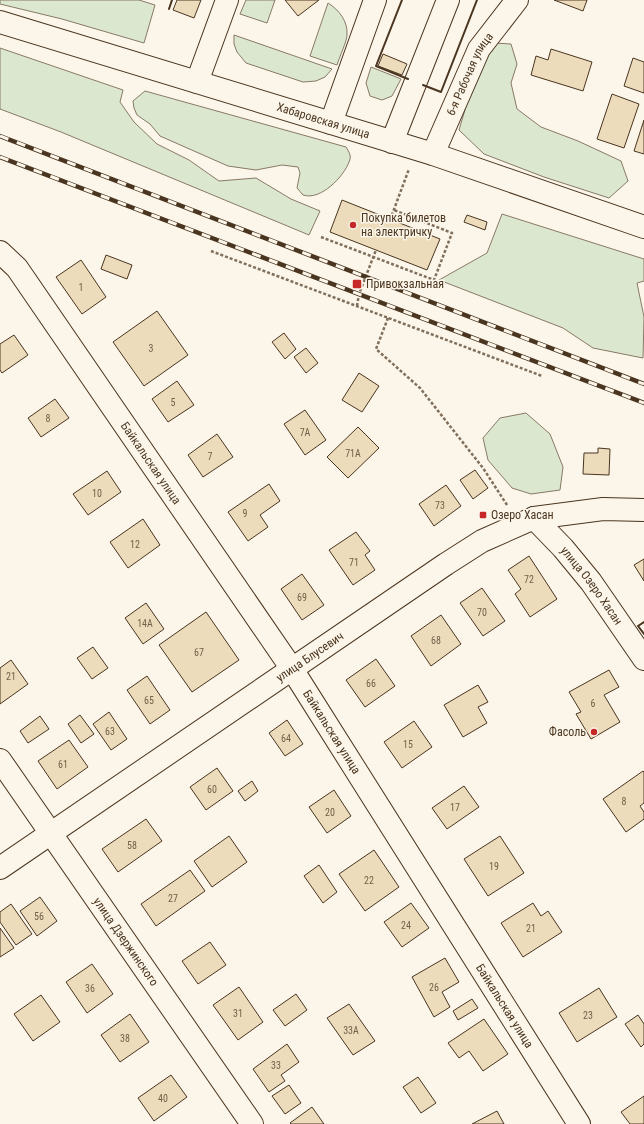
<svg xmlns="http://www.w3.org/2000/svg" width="644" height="1124" font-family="'Roboto Condensed',sans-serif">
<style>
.green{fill:#dce7d0;stroke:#887966}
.building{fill:#ecdcbc;stroke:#4a3520}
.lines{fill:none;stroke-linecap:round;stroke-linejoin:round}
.minor-casing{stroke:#4a3520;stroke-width:24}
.major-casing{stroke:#4a3520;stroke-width:24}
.path{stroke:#7f6f5c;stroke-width:2.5;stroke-dasharray:3 2;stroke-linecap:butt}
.minor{stroke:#fbf6e9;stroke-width:22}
.major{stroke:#fbf6e9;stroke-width:22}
.rail-casing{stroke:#4a3520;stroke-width:4.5}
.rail{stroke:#fbf6e9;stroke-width:3;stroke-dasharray:9;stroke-linecap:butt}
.wall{stroke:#4a3520;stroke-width:2}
.poi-dot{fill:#c62828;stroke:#fbf6e9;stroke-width:1.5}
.labels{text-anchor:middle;stroke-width:3;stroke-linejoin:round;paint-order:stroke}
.number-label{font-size:10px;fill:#725f47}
.street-label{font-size:12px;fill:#4a3520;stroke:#fbf6e9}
.poi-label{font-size:12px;fill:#4a3520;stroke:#fbf6e9;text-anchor:start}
</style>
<rect width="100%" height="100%" fill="#fbf6e9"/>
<path class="green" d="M 0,0 L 139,0 L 155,5 L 144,43 L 62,19 L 0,4 Z
M 246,0 L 275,0 L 267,23 L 240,14 Z
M 328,3 C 339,10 348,21 347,35 C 347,41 339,58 337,65 L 310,56 Z
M 234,35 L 332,69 L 325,77 L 316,81 L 303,82 L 246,63 L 237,52 L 234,44 Z
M 494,43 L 511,44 L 517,64 L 511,83 L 517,109 L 541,127 L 578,141 L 621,161 L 628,181 L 609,198 L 544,177 L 484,154 L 459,130 L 480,59 Z
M 0,48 L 123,90 L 120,102 L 134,122 L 157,144 L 189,160 L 219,181 L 256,178 L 291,199 L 320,211 L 309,235 L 61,132 L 0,109 Z
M 371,67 L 401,79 L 392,96 L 382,100 L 370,96 L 366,83 Z
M 145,91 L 346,147 C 349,152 352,156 349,162 C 344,176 321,201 303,195 C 301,193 299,190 297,188 L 300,173 L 298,167 L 282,165 L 256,170 L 228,166 L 160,136 L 150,124 L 137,115 L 134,108 L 133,101 Z
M 502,214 L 644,259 L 644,281 L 637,283 L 644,317 L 643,358 L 593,348 L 563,328 L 439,280 L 487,253 Z
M 526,413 L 550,434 L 563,467 L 560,490 L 531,494 L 512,488 L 488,460 L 483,438 L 500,418 Z"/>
<path class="building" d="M 177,0 L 201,0 L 194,18 L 173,10 Z
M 285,0 L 319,0 L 298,16 Z
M 554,0 L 587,0 L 583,11 Z
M 551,49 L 592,62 L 583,91 L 531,75 L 536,56 L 548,60 Z
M 383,54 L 407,64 L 402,75 L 378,66 Z
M 633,58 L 644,62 L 644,93 L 624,86 Z
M 612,94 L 639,104 L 624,148 L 597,139 Z
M 644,120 L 644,154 L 634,151 Z
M 342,200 L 440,239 L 427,270 L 330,232 Z
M 467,215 L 487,222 L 485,230 L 464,222 Z
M 106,255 L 132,265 L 127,279 L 101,269 Z
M 81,260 L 106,297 L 82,314 L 56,277 Z
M 157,311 L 188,355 L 144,386 L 113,342 Z
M 284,333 L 296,349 L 285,359 L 272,342 Z
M 14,335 L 28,355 L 2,373 L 0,370 L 0,344 Z
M 306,348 L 318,363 L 306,373 L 294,357 Z
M 359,373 L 379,386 L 362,412 L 342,400 Z
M 177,381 L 194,405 L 168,422 L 152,399 Z
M 55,399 L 69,418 L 41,437 L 28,418 Z
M 305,410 L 326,440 L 305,455 L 284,424 Z
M 358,427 L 379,448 L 348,478 L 327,457 Z
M 217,434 L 233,457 L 203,477 L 188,455 Z
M 598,448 L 610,449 L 609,475 L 583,474 L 584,453 L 598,453 Z
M 475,470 L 488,488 L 473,499 L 460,480 Z
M 107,471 L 121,492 L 88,515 L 73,494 Z
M 269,484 L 280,501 L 260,515 L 268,527 L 248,541 L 228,512 Z
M 446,485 L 461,506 L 434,526 L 419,504 Z
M 143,519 L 160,545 L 128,568 L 110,542 Z
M 356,532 L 370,551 L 365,555 L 375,570 L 353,585 L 329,550 Z
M 529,556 L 557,599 L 530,617 L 515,594 L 521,589 L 508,570 Z
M 644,559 L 644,581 L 634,565 Z
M 302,574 L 324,605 L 302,620 L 281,589 Z
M 482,588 L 505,621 L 483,636 L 460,603 Z
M 146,603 L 164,629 L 143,644 L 125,618 Z
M 206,612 L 239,660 L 192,692 L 159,645 Z
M 441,615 L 461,644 L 431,666 L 411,636 Z
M 93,647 L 108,668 L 92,679 L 77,658 Z
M 376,659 L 395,686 L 365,707 L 346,680 Z
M 11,660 L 28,684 L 0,704 L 0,668 Z
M 609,670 L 619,687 L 604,695 L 620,722 L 591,739 L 576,714 L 581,712 L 569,692 Z
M 147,676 L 170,710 L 150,724 L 127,690 Z
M 478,685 L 488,702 L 478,707 L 487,723 L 463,737 L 444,705 Z
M 109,712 L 127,739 L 111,750 L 93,724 Z
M 80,715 L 94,734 L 81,743 L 68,724 Z
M 40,716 L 49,729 L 28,743 L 20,731 Z
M 287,720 L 303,744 L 285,756 L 269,733 Z
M 414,721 L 432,747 L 402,768 L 384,742 Z
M 69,740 L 88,767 L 57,789 L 38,761 Z
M 217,768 L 233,791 L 206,810 L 190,787 Z
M 643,771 L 644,772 L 644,803 L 640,806 L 644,812 L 644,819 L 626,832 L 603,799 Z
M 252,781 L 258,791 L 245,801 L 238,791 Z
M 464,786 L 479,807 L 447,829 L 432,808 Z
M 334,790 L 351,816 L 327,833 L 309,807 Z
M 146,819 L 162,841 L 118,872 L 102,849 Z
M 229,836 L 247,862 L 212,887 L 194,861 Z
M 500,836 L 524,873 L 488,896 L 464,859 Z
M 374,850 L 399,887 L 365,911 L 339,874 Z
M 319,865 L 337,892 L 323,903 L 304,876 Z
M 190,870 L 205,891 L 156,926 L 141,904 Z
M 40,897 L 57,921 L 37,936 L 20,911 Z
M 411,903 L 429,928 L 402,947 L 384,922 Z
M 533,903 L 541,916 L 548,911 L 562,932 L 523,957 L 501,923 Z
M 11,904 L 32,934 L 16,945 L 0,922 L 0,912 Z
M 0,928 L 14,948 L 0,957 Z
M 210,942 L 226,965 L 198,984 L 182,961 Z
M 445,958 L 459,982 L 442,992 L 450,1007 L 434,1017 L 412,977 Z
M 92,964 L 113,994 L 87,1013 L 66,982 Z
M 239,987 L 263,1022 L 238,1040 L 213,1005 Z
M 599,988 L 617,1017 L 577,1042 L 559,1013 Z
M 296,994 L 307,1010 L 285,1026 L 273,1010 Z
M 41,995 L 60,1022 L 33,1041 L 14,1014 Z
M 472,999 L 478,1008 L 458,1020 L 453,1011 Z
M 349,1004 L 375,1041 L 353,1055 L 327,1018 Z
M 130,1014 L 149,1042 L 120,1062 L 101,1035 Z
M 638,1015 L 644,1024 L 644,1044 L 641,1047 L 625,1024 Z
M 484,1019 L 508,1054 L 483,1071 L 469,1051 L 459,1058 L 448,1043 Z
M 287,1044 L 299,1062 L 281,1075 L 285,1081 L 269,1092 L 253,1069 Z
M 171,1075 L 187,1097 L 154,1121 L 138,1098 Z
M 418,1077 L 436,1103 L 421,1113 L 403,1087 Z
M 289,1085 L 301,1103 L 285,1114 L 272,1096 Z
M 644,1096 L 644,1124 L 630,1124 L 621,1112 Z
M 312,1107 L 324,1124 L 291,1124 L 290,1123 Z
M 497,1111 L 504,1124 L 472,1124 Z"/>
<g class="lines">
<defs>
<g id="minor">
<path d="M 197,82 L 227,0"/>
<path d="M 331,123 L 375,0"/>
<path d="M 392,142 L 448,0"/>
<path id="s1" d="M 433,154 L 479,49 L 517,0"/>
<path id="s2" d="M 0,252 L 17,268 L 292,669 L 579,1124"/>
<path id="s3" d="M 534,518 L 563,548 L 591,582 L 644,659"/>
<path id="s4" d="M 0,760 L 252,1124"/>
</g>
<g id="major">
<path id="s5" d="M 0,22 L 433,154 L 644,227"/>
<path id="s6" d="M 0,868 L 446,564 L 482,541 L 534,518 L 603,509 L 644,510"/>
</g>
</defs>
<use href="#minor" class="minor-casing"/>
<use href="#major" class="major-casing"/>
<path class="path" d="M 390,220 L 409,169
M 321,237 L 434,280 L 452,233 L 394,210
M 211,251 L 542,376
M 357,306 L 359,294 L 376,250
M 388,318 L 376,349 L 420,388 L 483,468 L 507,505"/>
<use href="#minor" class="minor"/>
<use href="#major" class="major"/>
<defs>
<path id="rail" d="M 0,136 L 644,384
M 0,157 L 644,403"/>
</defs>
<use href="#rail" class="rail-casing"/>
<use href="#rail" class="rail"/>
<path class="wall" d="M 402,0 L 376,66 L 408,79
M 169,9 L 172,0
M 423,85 L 441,92 L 477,0
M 644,622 L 638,626 L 644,634"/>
</g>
<g class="poi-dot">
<circle cx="353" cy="225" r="4"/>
<rect x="352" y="279" width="10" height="10" rx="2"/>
<rect x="479" y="511" width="8" height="8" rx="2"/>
<circle cx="594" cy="732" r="4"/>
</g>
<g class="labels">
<g class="number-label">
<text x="81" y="291">1</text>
<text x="151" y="352">3</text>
<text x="173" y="406">5</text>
<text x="48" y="422">8</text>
<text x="305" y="436">7А</text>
<text x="353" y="457">71А</text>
<text x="210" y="460">7</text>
<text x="97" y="497">10</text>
<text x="440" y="509">73</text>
<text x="245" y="517">9</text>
<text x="135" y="548">12</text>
<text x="354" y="566">71</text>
<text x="529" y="583">72</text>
<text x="302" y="601">69</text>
<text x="482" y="616">70</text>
<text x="145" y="627">14А</text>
<text x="436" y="644">68</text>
<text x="199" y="656">67</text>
<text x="11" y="680">21</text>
<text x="371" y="687">66</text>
<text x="149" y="704">65</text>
<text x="593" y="707">6</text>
<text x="110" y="735">63</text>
<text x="286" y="742">64</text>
<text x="408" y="748">15</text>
<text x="63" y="768">61</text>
<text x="212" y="793">60</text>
<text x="624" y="805">8</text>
<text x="455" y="811">17</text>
<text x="330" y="816">20</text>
<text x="132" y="849">58</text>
<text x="494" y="870">19</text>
<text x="369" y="884">22</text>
<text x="173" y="902">27</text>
<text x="39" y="920">56</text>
<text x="406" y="929">24</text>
<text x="531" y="932">21</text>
<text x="434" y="991">26</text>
<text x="90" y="992">36</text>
<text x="238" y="1017">31</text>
<text x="588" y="1019">23</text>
<text x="351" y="1034">33А</text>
<text x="125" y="1042">38</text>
<text x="276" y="1069">33</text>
<text x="163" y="1102">40</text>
</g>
<g class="street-label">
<text dy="4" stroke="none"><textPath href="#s1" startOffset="88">6-я Рабочая улица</textPath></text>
<text dy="4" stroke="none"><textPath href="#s5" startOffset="338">Хабаровская улица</textPath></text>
<text dy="4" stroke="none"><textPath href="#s2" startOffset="260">Байкальская улица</textPath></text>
<text dy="4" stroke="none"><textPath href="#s3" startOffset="89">улица Озеро Хасан</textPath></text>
<text dy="4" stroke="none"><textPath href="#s6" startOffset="375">улица Блусевич</textPath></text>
<text dy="4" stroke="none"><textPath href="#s2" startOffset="584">Байкальская улица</textPath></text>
<text dy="4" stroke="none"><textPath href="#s4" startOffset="221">улица Дзержинского</textPath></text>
<text dy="4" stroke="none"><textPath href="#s2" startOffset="908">Байкальская улица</textPath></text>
</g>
<g class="poi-label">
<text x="361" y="222">Покупка билетов<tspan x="361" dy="14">на электричку</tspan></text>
<text x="366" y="288">Привокзальная</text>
<text x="491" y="519">Озеро Хасан</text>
<text x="586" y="736" text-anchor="end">Фасоль</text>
</g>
</g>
</svg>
